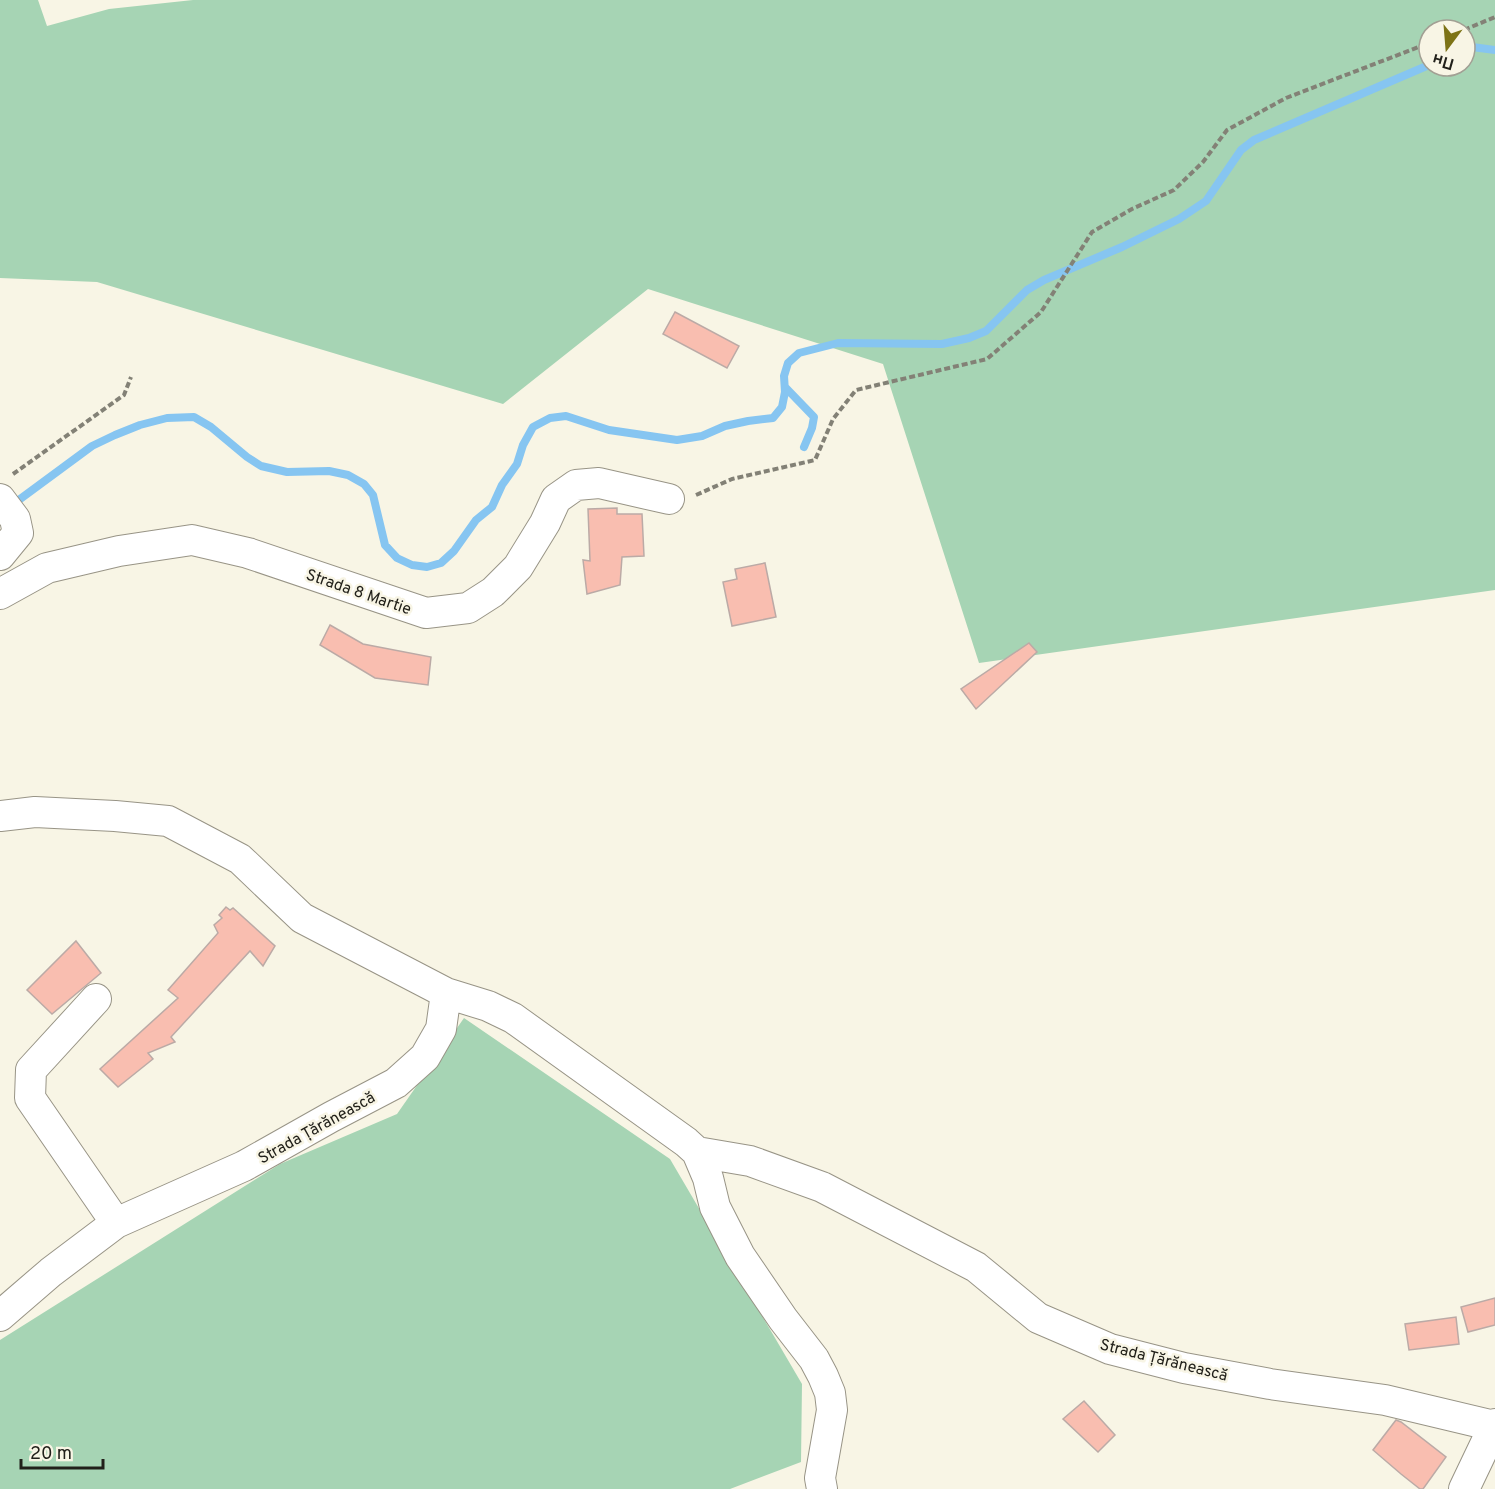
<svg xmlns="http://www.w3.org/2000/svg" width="1495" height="1489" font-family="Overpass,sans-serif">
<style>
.green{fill:#a6d4b4;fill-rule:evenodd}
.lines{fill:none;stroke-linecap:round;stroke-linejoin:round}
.stream{stroke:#86c5f1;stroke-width:8}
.building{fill:#f9beb0;stroke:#bbaaa6;stroke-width:1.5}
.minor-casing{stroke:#989486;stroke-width:32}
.path{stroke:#838176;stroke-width:4;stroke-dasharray:6 3;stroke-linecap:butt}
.minor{stroke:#fff;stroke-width:30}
.labels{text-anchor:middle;stroke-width:5;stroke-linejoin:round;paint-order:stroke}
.street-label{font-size:16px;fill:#21201a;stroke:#f8f5e5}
</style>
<rect width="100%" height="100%" fill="#f8f5e5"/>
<path class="green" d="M 0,0 L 38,0 L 47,26 L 109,9 L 193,0 L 1495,0 L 1495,590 L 979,663 L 883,364 L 648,289 L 503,404 L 97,282 L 0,278 ZM 1429,30 L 1465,30 L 1465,66 L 1429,66 Z
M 464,1018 L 670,1159 L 802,1384 L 801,1462 L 730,1489 L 0,1489 L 0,1340 L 280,1164 L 397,1114 Z"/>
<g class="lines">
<path class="stream" d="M 1465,50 L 1472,47 L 1495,50
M 785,387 L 814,417 L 812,428 L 804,447
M 12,505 L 92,446 L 115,435 L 140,425 L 167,418 L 194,417 L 211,427 L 247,457 L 261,466 L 287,472 L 329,471 L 348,475 L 364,484 L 373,495 L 385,545 L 397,558 L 412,565 L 427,567 L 441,563 L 454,551 L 476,520 L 492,507 L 502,485 L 517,464 L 523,445 L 533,427 L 550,418 L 566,416 L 609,430 L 677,440 L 702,436 L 725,426 L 748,421 L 773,418 L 782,407 L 785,392 L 784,376 L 788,363 L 799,353 L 838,343 L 942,344 L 969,338 L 986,331 L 1027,290 L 1044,280 L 1122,247 L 1179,219 L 1206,201 L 1241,150 L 1254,140 L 1429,65"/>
</g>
<path class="building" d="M 675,312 L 739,346 L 727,368 L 663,334 Z
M 617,508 L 617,514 L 642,514 L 644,556 L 622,557 L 620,585 L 587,594 L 583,560 L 590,561 L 588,509 Z
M 765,563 L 776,617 L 732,626 L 723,582 L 737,579 L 735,569 Z
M 330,625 L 363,644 L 431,657 L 428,685 L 375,678 L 320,645 Z
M 1029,643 L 1037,652 L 976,709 L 961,689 Z
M 226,907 L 230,910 L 233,908 L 275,946 L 263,966 L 250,951 L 171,1037 L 175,1042 L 148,1053 L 153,1059 L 118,1087 L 100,1069 L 178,998 L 168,990 L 218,933 L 214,925 L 222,918 L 219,915 Z
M 76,941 L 101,973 L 52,1014 L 27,990 Z
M 1495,1298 L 1495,1325 L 1468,1332 L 1461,1307 Z
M 1456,1317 L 1459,1344 L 1409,1350 L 1405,1324 Z
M 1084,1401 L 1115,1435 L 1098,1452 L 1063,1419 Z
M 1396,1420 L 1401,1422 L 1446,1457 L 1423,1489 L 1420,1489 L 1401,1474 L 1373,1450 Z"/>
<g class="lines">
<defs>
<path id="minor" d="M 0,499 L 15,519 L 18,533 L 0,555
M 0,594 L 47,568 L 119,551 L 192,540 L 248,553 L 426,613 L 468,608 L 493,592 L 518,567 L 545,523 L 556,499 L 576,485 L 599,483 L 669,499
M 0,816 L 35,812 L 115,816 L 168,821 L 240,859 L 302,918 L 446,993 L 488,1006 L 513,1018 L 686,1142 L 697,1152 L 708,1178 L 715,1207 L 740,1256 L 783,1319 L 814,1359 L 823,1376 L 830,1393 L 832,1410 L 820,1478 L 822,1489
M 96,999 L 31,1070 L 30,1098 L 116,1223
M 697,1152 L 750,1161 L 822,1187 L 976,1267 L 1038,1318 L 1110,1349 L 1184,1368 L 1270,1384 L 1385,1400 L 1494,1426
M 0,1316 L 51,1272 L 116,1223 L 244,1166 L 331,1117 L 396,1083 L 425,1057 L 441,1029 L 446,993
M 1464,1489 L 1495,1424"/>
</defs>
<use href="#minor" class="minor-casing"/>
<path class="path" d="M 1464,30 L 1495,17
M 13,474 L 124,395 L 131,377
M 696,495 L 732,479 L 815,460 L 833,419 L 856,390 L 987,359 L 1041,312 L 1092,232 L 1132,209 L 1174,190 L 1203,162 L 1227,130 L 1286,98 L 1429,43"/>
<use href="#minor" class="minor"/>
</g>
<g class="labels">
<g class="street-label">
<text transform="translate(359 591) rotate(19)" y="6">Strada 8 Martie</text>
<text transform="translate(316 1127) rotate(-29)" y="6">Strada Țărănească</text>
<text transform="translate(1164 1359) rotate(14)" y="6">Strada Țărănească</text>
</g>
</g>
<g transform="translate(1447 48) rotate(196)"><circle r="28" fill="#f8f5e5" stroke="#a2a094" stroke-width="1.5"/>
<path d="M0-4.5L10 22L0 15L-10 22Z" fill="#7d7316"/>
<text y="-9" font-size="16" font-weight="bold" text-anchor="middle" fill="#21201a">Пн</text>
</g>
<path d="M21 1459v9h82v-9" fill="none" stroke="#21201a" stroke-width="3"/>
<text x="30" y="1459" font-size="18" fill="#21201a" stroke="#f8f5e5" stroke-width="4.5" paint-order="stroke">20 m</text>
</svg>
